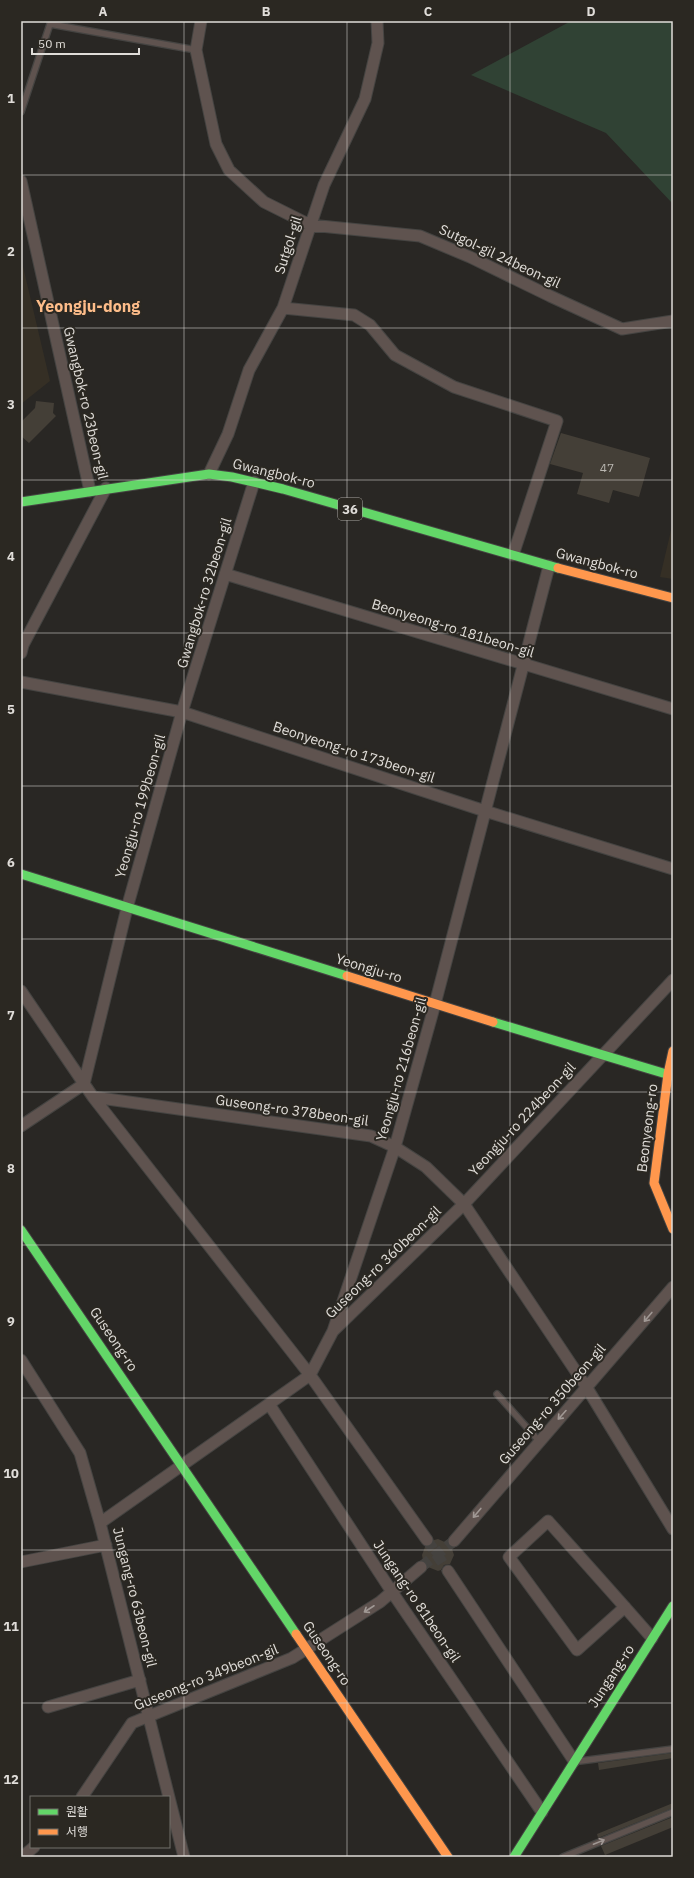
<svg xmlns="http://www.w3.org/2000/svg" width="694" height="1878" font-family="'IBM Plex Sans','Noto Sans KR',sans-serif">
<style>
.built{fill:#352f25}
.green{fill:#304234}
.building{fill:#443f37}
.lines{fill:none;stroke-linecap:round;stroke-linejoin:round}
.street-tunnel{stroke:#44423f;stroke-width:11;stroke-dasharray:11 5.5;stroke-linecap:butt}
.lane-casing{stroke:#454442;stroke-width:8}
.street-casing{stroke:#454442;stroke-width:13}
.fast-casing{stroke:#454442;stroke-width:11}
.slow-casing{stroke:#454442;stroke-width:11}
.lane{stroke:#5f534f;stroke-width:5.5}
.street{stroke:#5f534f;stroke-width:11}
.fast{stroke:#63d668;stroke-width:9}
.slow{stroke:#ff974d;stroke-width:9}
.oneway{stroke:#a09894}
.grid{fill:none;stroke:#e0ddd9;stroke-width:1;stroke-opacity:0.55}
.labels{text-anchor:middle;stroke-width:4;stroke-linejoin:round;paint-order:stroke}
.number-label{font-size:12px;fill:#b9b6b0}
.shield{fill:#2b2822;stroke:#aaa7a2;stroke-width:1}
.shield-label{font-size:13px;font-weight:bold;fill:#e0ddd9}
.street-label{font-size:14px;fill:#e0ddd9;stroke:#2b2822}
.quarter-label{font-size:16px;font-weight:bold;fill:#febd8a;stroke:#2b2822}
.neatline{fill:none;stroke:#e0ddd9;stroke-width:1.5}
.grid-label{font-size:13px;text-anchor:middle;font-weight:bold;fill:#e0ddd9}
</style>
<rect width="100%" height="100%" fill="#292724"/>
<path class="built" d="M 21,258 L 50,381 L 21,404 Z
M 673,522 L 673,579 L 660,577 Z"/>
<path class="green" d="M 571,21 L 673,21 L 673,204 L 606,133 L 471,75 Z"/>
<path class="building" d="M 36,401 L 54,403 L 53,413 L 56,416 L 29,443 L 21,436 L 21,422 L 35,408 Z
M 561,433 L 650,458 L 639,497 L 613,490 L 609,503 L 577,494 L 583,473 L 550,464 Z
M 438,1539 L 447,1543 L 452,1549 L 454,1555 L 450,1564 L 444,1565 L 441,1570 L 438,1571 L 428,1567 L 427,1563 L 423,1560 L 422,1555 L 425,1547 L 431,1546 L 434,1540 Z
M 673,1753 L 673,1758 L 599,1770 L 598,1763 Z
M 673,1803 L 673,1808 L 598,1838 L 597,1834 Z
M 673,1817 L 673,1827 L 605,1855 L 601,1846 Z"/>
<g class="lines">
<path class="street-tunnel" d="M 427,1540 L 448,1571
M 421,1567 L 454,1541"/>
<defs>
<path id="lane" d="M 50,24 L 196,50
M 21,112 L 51,21
M 497,1394 L 539,1441
M 580,1761 L 673,1749
M 563,1857 L 673,1812"/>
<path id="street" d="M 201,21 L 196,50 L 216,144 L 229,170 L 264,202 L 310,225 L 420,236 L 470,257 L 550,296 L 622,329 L 673,321
M 21,181 L 90,491
M 283,308 L 354,315 L 370,325 L 395,355 L 454,387 L 557,421 L 513,555
M 209,474 L 228,434 L 249,370 L 283,308 L 324,185 L 365,99 L 378,43 L 377,21
M 225,574 L 673,709
M 21,653 L 23,645 L 106,488
M 21,682 L 182,712 L 485,811 L 673,869
M 21,991 L 93,1097 L 310,1375 L 427,1540
M 93,1097 L 371,1136 L 395,1147 L 426,1167 L 464,1204 L 587,1388 L 673,1529
M 21,1126 L 84,1084 L 127,908 L 182,712 L 254,482
M 333,1331 L 395,1147 L 435,1004 L 549,566
M 21,1360 L 80,1453 L 100,1523 L 184,1857
M 269,1404 L 392,1592 L 542,1812
M 100,1523 L 310,1375 L 333,1331 L 464,1204 L 673,980
M 454,1541 L 673,1287
M 21,1562 L 106,1545
M 448,1571 L 574,1761
M 625,1607 L 577,1650 L 509,1557 L 548,1521 C 583,1560 618,1599 652,1638
M 48,1707 L 140,1680
M 82,1797 L 132,1723 L 292,1658 L 380,1602 L 421,1567
M 22,1857 L 34,1847"/>
<path id="fast" d="M 21,502 L 209,474 L 232,477 L 283,489 L 558,568
M 21,874 L 347,976
M 493,1022 L 673,1076
M 21,1230 L 296,1634
M 514,1857 L 673,1606"/>
<path id="slow" d="M 558,568 L 673,598
M 347,976 L 493,1022
M 673,1051 L 668,1074 L 654,1183 L 673,1229
M 296,1634 L 448,1857"/>
</defs>
<use href="#lane" class="lane-casing"/>
<use href="#street" class="street-casing"/>
<use href="#fast" class="fast-casing"/>
<use href="#slow" class="slow-casing"/>
<use href="#lane" class="lane"/>
<use href="#street" class="street"/>
<use href="#fast" class="fast"/>
<use href="#slow" class="slow"/>
</g>
<defs><path id="oneway-shaft" d="M-6 0H5M1.5-3L5.5 0L1.5 3" fill="none" stroke-width="1.6" stroke-linecap="round" stroke-linejoin="round"/></defs>
<g class="oneway">
<use href="#oneway-shaft" transform="translate(648 1317) rotate(130)"/>
<use href="#oneway-shaft" transform="translate(562 1415) rotate(132)"/>
<use href="#oneway-shaft" transform="translate(477 1513) rotate(130)"/>
<use href="#oneway-shaft" transform="translate(369 1609) rotate(147)"/>
<use href="#oneway-shaft" transform="translate(599 1842) rotate(-22)"/>
</g>
<path class="grid" d="M 184,21 L 184,1857M 347,21 L 347,1857M 510,21 L 510,1857M 21,175 L 673,175M 21,328 L 673,328M 21,480 L 673,480M 21,633 L 673,633M 21,786 L 673,786M 21,939 L 673,939M 21,1092 L 673,1092M 21,1245 L 673,1245M 21,1398 L 673,1398M 21,1550 L 673,1550M 21,1703 L 673,1703"/>
<g class="labels">
<g class="number-label">
<text x="607" y="472">47</text>
</g>
<rect class="shield" x="338" y="498" width="24" height="22" rx="3"/>
<g class="shield-label">
<text x="350" y="514">36</text>
</g>
<g class="street-label">
<text transform="translate(288 245) rotate(-72)" y="5">Sutgol-gil</text>
<text transform="translate(500 256) rotate(25)" y="5">Sutgol-gil 24beon-gil</text>
<text transform="translate(86 403) rotate(77)" y="5">Gwangbok-ro 23beon-gil</text>
<text transform="translate(274 473) rotate(14)" y="5">Gwangbok-ro</text>
<text transform="translate(597 563) rotate(15)" y="5">Gwangbok-ro</text>
<text transform="translate(204 593) rotate(-73)" y="5">Gwangbok-ro 32beon-gil</text>
<text transform="translate(453 628) rotate(17)" y="5">Beonyeong-ro 181beon-gil</text>
<text transform="translate(354 752) rotate(18)" y="5">Beonyeong-ro 173beon-gil</text>
<text transform="translate(140 806) rotate(-74)" y="5">Yeongju-ro 199beon-gil</text>
<text transform="translate(369 968) rotate(17)" y="5">Yeongju-ro</text>
<text transform="translate(401 1069) rotate(-74)" y="5">Yeongju-ro 216beon-gil</text>
<text transform="translate(292 1110) rotate(8)" y="5">Guseong-ro 378beon-gil</text>
<text transform="translate(522 1119) rotate(-47)" y="5">Yeongju-ro 224beon-gil</text>
<text transform="translate(647 1128) rotate(-83)" y="5">Beonyeong-ro</text>
<text transform="translate(383 1262) rotate(-44)" y="5">Guseong-ro 360beon-gil</text>
<text transform="translate(114 1339) rotate(56)" y="5">Guseong-ro</text>
<text transform="translate(552 1404) rotate(-49)" y="5">Guseong-ro 350beon-gil</text>
<text transform="translate(135 1597) rotate(76)" y="5">Jungang-ro 63beon-gil</text>
<text transform="translate(417 1601) rotate(56)" y="5">Jungang-ro 81beon-gil</text>
<text transform="translate(327 1653) rotate(56)" y="5">Guseong-ro</text>
<text transform="translate(611 1676) rotate(-57)" y="5">Jungang-ro</text>
<text transform="translate(206 1677) rotate(-22)" y="5">Guseong-ro 349beon-gil</text>
</g>
<g class="quarter-label">
<text x="88" y="312">Yeongju-dong</text>
</g>
</g>
<rect width="694" height="1878" fill="none" stroke="#2b2822" stroke-width="44"/>
<rect x="30" y="1796" width="140" height="52" fill="#2b2822" stroke="#73706b"/>
<rect x="38" y="1809" width="20" height="6" fill="#63d668" stroke="#73706b"/>
<text x="66" y="1816" font-size="12" fill="#e0ddd9">원활</text>
<rect x="38" y="1829" width="20" height="6" fill="#ff974d" stroke="#73706b"/>
<text x="66" y="1836" font-size="12" fill="#e0ddd9">서행</text>
<path d="M32 48v6h107v-6" fill="none" stroke="#e0ddd9" stroke-width="2"/>
<text x="38" y="48" font-size="12" fill="#e0ddd9" stroke="#2b2822" stroke-width="3" paint-order="stroke">50 m</text>
<rect x="22" y="22" width="650" height="1834" class="neatline"/>
<g class="grid-label">
<text x="103" y="16">A</text>
<text x="266" y="16">B</text>
<text x="428" y="16">C</text>
<text x="591" y="16">D</text>
<text x="11" y="103">1</text>
<text x="11" y="256">2</text>
<text x="11" y="409">3</text>
<text x="11" y="561">4</text>
<text x="11" y="714">5</text>
<text x="11" y="867">6</text>
<text x="11" y="1020">7</text>
<text x="11" y="1173">8</text>
<text x="11" y="1326">9</text>
<text x="11" y="1478">10</text>
<text x="11" y="1631">11</text>
<text x="11" y="1784">12</text>
</g>
</svg>
